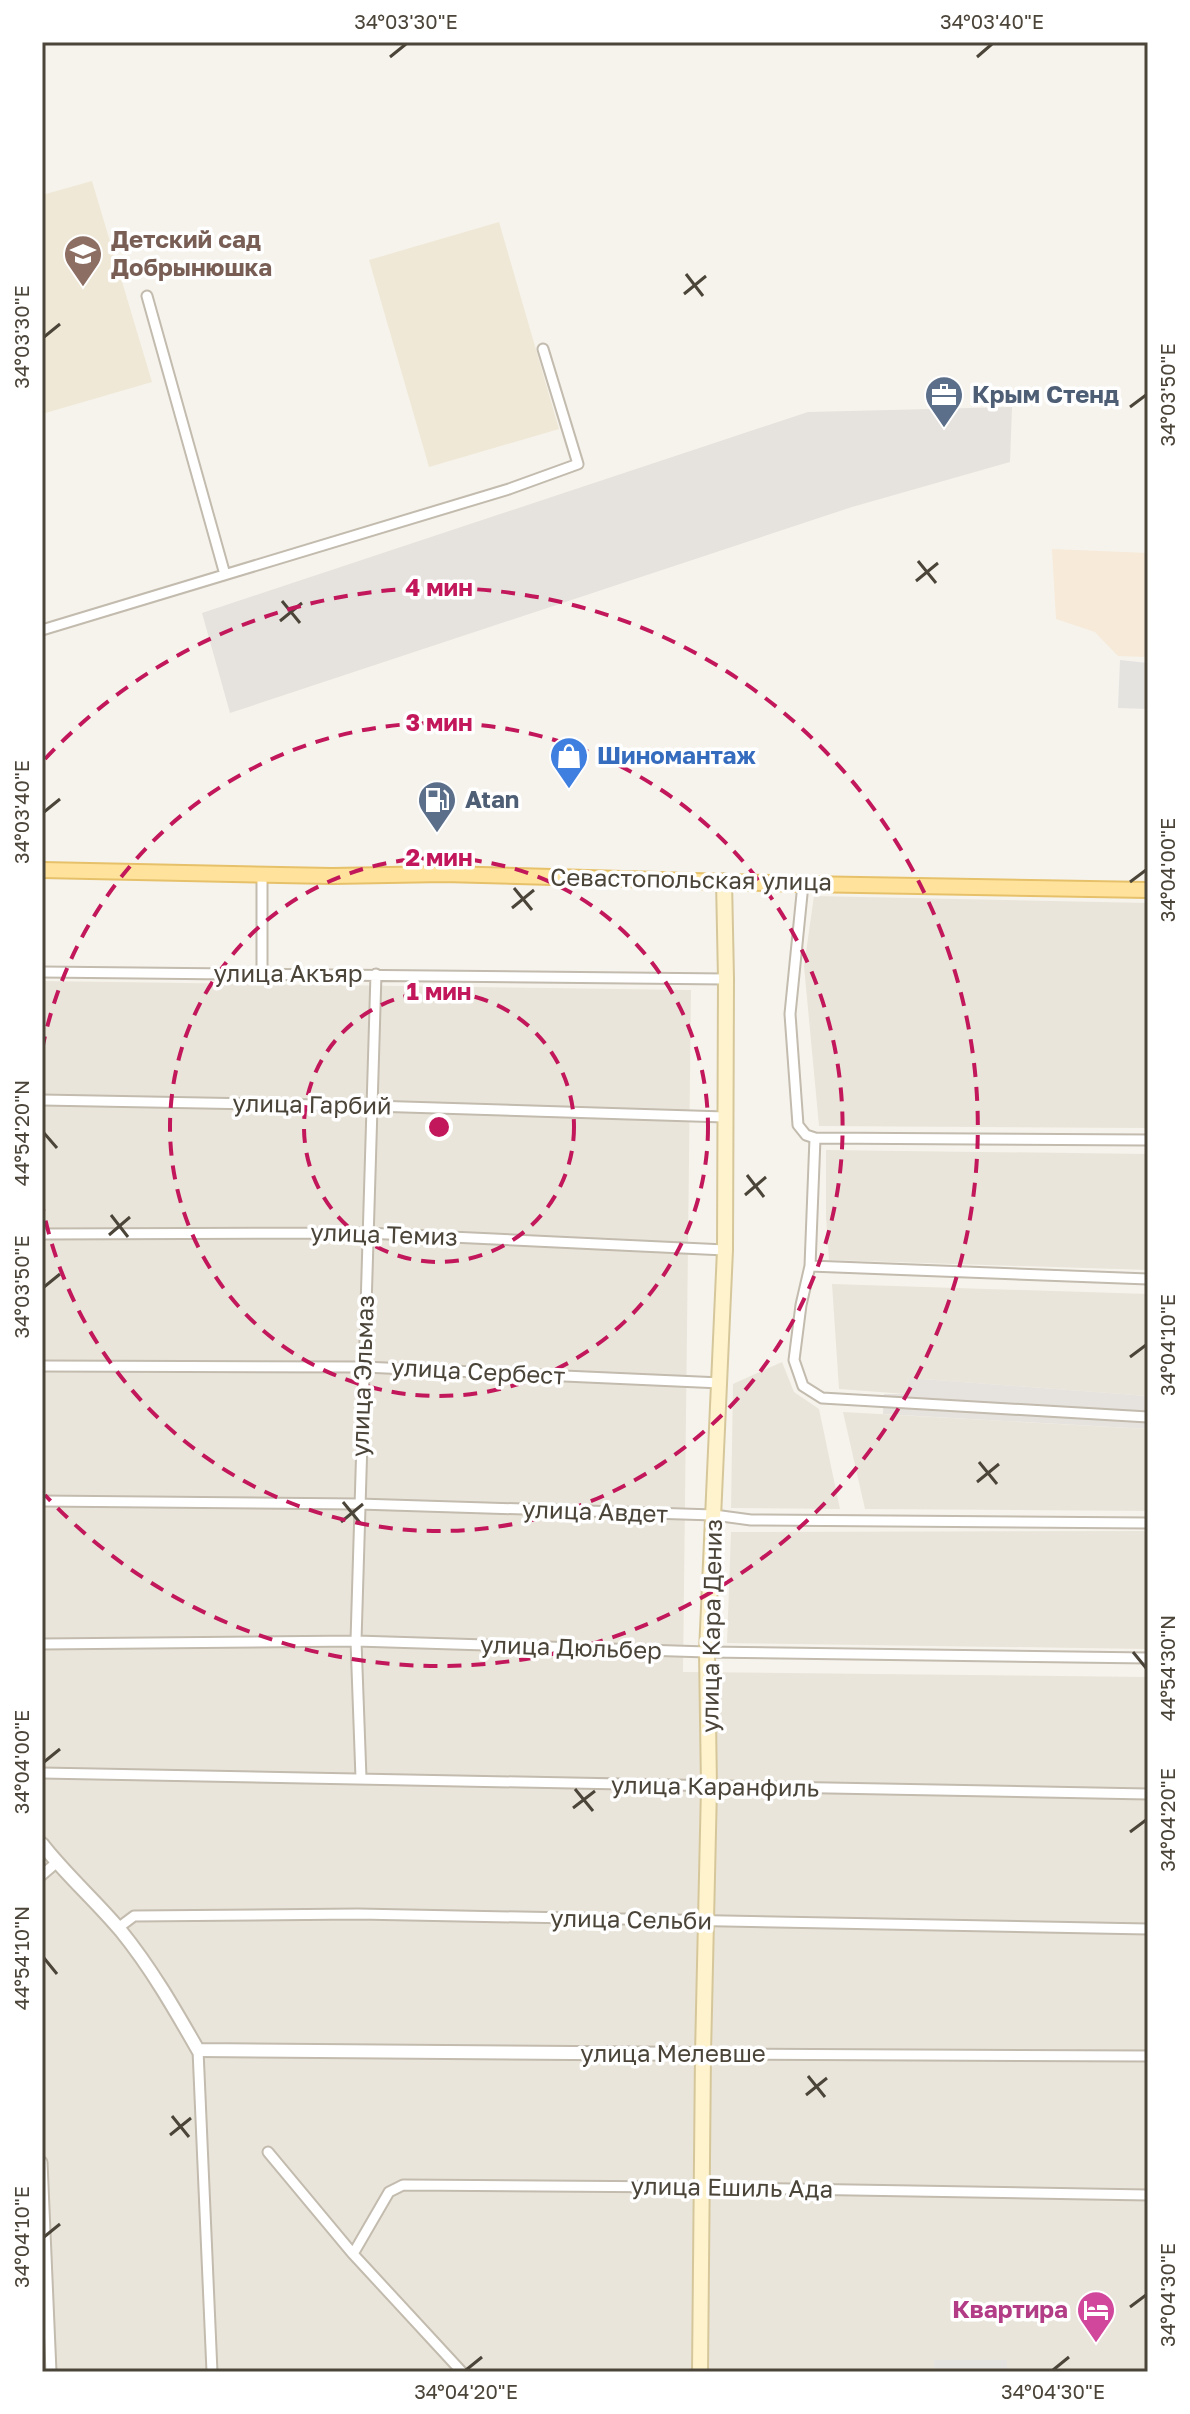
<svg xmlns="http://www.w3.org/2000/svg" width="1190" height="2414" font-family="'Golos Text',sans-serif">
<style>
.residential{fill:#eae5da}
.commercial{fill:#f7ead8}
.industrial{fill:#e6e2dd}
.education{fill:#efe8d6}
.parking{fill:#e5e3e0}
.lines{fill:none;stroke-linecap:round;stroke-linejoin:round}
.minor-casing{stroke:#c2bbae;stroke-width:13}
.tertiary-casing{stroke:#c2bbae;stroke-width:16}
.secondary-casing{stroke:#d6c79b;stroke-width:18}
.primary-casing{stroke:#e6c16a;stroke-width:18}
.minor{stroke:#fff;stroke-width:9}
.tertiary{stroke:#fff;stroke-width:12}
.secondary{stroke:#fff3cd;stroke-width:14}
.primary{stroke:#ffe39c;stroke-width:14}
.ticks{fill:none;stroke:#4b4439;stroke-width:3}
.ring{fill:none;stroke:#c2185b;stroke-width:4;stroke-dasharray:14 10}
.labels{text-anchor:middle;stroke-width:7;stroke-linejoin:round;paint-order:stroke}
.education-label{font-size:24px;font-weight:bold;fill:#785e54;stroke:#fff;text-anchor:start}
.service-label{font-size:24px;font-weight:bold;fill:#4e5e75;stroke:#fff;text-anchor:start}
.shop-label{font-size:24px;font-weight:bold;fill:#366cbe;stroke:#fff;text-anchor:start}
.street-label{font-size:24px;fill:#4b4439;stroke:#fff}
.hotel-label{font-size:24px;font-weight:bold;fill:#b23c85;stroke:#fff;text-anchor:end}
.centre{fill:#c2185b;stroke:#fff;stroke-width:4}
.ring-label{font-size:24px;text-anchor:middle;font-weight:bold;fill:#c2185b;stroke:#fff;stroke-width:7;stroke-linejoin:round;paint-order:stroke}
.neatline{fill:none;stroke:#4b4439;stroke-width:3}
.ticks-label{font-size:20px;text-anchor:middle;fill:#4b4439}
</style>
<rect width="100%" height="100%" fill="#f6f3ec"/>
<path class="residential" d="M 814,896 L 1148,903 L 1148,1128 L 819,1126 L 804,966 Z
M 42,981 L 691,990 L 683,1672 L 1148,1677 L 1148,2372 L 42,2372 Z
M 826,1150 L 1148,1154 L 1148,1270 L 829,1260 L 826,1217 Z
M 832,1284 L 1148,1294 L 1148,1396 L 909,1378 L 906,1394 L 839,1389 Z
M 782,1362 L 794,1392 L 819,1409 L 840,1509 L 731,1508 L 733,1384 Z
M 843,1412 L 1148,1429 L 1148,1511 L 865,1509 Z
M 1148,1531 L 1148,1649 L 727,1643 L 731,1532 Z"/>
<path class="commercial" d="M 1052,549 L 1148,553 L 1148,657 L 1118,656 L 1095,632 L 1056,619 Z"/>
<path class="industrial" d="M 1012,407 L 1010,462 L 852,507 L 230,713 L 202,613 L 808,412 Z
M 909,1378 L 1148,1396 L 1148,1429 L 883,1414 L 884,1394 L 906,1394 Z"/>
<path class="education" d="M 92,181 L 152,382 L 42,414 L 42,195 Z
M 499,222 L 559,429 L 429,467 L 369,260 Z"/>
<path class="parking" d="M 1120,660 L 1148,663 L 1148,709 L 1118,708 Z
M 934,2360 L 1007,2360 L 1007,2372 L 934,2372 Z"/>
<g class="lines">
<defs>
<path id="minor" d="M 147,296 L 224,571
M 42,630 L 509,489 L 578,464 L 543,349
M 803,884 L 790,1014 L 798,1125 L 806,1135 L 815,1138 L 1148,1140
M 42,972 L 726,979
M 262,975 L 262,874
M 42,1100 L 372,1106 L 725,1117
M 815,1138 L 810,1266 L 801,1305 L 794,1360 L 803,1386 L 822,1398 L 1148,1417
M 42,1234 L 366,1233 L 725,1250
M 810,1266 L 1148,1279
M 42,1366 L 363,1367 L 721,1383
M 42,1501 L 359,1504 L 714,1515 L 751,1520 L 1148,1523
M 42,1644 L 356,1641 L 707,1652 L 1148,1658
M 42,1773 L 1148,1794
M 361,1778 L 356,1641 L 376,974
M 42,1875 L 56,1863
M 118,1928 L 134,1916 L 358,1914 L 1148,1929
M 198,2050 L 212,2372
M 703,2054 L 1148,2056
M 268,2152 L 353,2254 L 462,2372
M 42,2162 L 51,2372
M 353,2254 L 389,2192 L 403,2185 L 681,2187 L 1148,2195"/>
<path id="tertiary" d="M 42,1844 C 66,1875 96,1901 121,1931 C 151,1968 174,2008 198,2050 L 703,2054"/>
<path id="secondary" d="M 700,2372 L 703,2054 L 709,1787 L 707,1652 L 725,1250 L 726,979 L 724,881"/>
<path id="primary" d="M 42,870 L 332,876 L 444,874 L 803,884 L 1148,890"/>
</defs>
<use href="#minor" class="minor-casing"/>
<use href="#tertiary" class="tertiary-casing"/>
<use href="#secondary" class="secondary-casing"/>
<use href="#primary" class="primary-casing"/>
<use href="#minor" class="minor"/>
<use href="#tertiary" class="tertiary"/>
<use href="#secondary" class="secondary"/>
<use href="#primary" class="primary"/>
</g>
<path class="ticks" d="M 390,57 L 406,44M 977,57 L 992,44M 686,274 L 703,296M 684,294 L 706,276M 44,337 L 60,324M 1130,407 L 1146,395M 918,561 L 936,583M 916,581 L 938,563M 282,601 L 300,623M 280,621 L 302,603M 44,812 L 60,799M 1130,882 L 1146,870M 514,888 L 532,910M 512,908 L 534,890M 44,1133 L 57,1148M 747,1175 L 764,1197M 745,1195 L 766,1177M 111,1215 L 128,1237M 109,1235 L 130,1217M 44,1287 L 60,1274M 1130,1357 L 1146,1345M 979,1462 L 997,1484M 977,1482 L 999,1464M 343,1502 L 361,1524M 341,1522 L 363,1504M 1133,1652 L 1146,1668M 44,1762 L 60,1749M 575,1789 L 593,1811M 573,1808 L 595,1791M 1130,1832 L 1146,1820M 44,1958 L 57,1974M 808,2076 L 825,2097M 806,2095 L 827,2078M 172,2116 L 189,2137M 170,2135 L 191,2118M 44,2237 L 60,2224M 1130,2307 L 1146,2295M 466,2370 L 482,2357M 1053,2370 L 1069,2357"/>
<g class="ring">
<circle cx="439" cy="1127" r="135"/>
<circle cx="439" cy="1127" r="269"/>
<path d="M42 1050A404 404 0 1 1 42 1204"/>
<path d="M45 759A539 539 0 1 1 45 1495"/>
</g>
<defs>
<symbol id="school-pin" viewBox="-11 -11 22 30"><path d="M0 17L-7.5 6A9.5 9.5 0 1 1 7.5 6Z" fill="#8d6e63" stroke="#fff"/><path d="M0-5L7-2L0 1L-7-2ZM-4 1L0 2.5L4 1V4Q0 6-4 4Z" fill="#fff"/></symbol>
<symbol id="office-pin" viewBox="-11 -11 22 30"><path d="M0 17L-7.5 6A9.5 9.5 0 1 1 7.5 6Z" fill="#5c6f8a" stroke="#fff"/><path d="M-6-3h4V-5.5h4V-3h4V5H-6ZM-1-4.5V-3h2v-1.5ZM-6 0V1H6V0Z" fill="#fff"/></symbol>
<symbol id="shop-pin" viewBox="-11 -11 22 30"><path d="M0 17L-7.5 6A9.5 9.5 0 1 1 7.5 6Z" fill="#3f7fe0" stroke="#fff"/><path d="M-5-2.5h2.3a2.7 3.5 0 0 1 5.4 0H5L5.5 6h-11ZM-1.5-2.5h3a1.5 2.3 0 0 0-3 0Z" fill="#fff"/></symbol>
<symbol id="fuel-pin" viewBox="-11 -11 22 30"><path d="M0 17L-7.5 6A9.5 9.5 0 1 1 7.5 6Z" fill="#5c6f8a" stroke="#fff"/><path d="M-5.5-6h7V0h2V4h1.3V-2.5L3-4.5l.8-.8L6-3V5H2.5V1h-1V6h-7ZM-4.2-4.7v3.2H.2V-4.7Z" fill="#fff"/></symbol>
<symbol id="hotel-pin" viewBox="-11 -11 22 30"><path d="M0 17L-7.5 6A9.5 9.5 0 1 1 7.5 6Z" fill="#d1479c" stroke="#fff"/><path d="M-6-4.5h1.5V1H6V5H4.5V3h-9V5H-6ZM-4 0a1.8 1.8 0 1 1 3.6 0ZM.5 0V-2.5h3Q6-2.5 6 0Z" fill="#fff"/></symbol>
</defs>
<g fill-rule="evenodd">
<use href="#school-pin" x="61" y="232" width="44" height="60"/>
<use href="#office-pin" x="922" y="373" width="44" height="60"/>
<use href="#shop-pin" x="547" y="734" width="44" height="60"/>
<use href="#fuel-pin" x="415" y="778" width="44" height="60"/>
<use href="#hotel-pin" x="1074" y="2288" width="44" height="60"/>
</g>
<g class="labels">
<g class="education-label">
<text x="111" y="248">Детский сад<tspan x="111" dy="28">Добрынюшка</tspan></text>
</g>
<g class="service-label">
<text x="972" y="403">Крым Стенд</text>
<text x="465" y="808">Atan</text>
</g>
<g class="shop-label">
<text x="597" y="764">Шиномантаж</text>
</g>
<g class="street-label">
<text transform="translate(691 880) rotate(1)" y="8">Севастопольская улица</text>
<text x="288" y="982">улица Акъяр</text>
<text transform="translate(312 1105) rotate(1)" y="8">улица Гарбий</text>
<text transform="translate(384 1235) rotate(2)" y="8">улица Темиз</text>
<text transform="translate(478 1372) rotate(3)" y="8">улица Сербест</text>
<text transform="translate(363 1376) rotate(-88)" y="8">улица Эльмаз</text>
<text transform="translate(595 1512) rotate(2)" y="8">улица Авдет</text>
<text transform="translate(712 1626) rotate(-89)" y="8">улица Кара Дениз</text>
<text transform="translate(571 1648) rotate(2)" y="8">улица Дюльбер</text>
<text transform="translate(715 1787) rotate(1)" y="8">улица Каранфиль</text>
<text transform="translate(631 1920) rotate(1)" y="8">улица Сельби</text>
<text x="673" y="2062">улица Мелевше</text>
<text transform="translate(732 2188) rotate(1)" y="8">улица Ешиль Ада</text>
</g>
<g class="hotel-label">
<text x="1068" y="2318">Квартира</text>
</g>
</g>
<circle cx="439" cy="1127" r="12" class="centre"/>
<g class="ring-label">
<text x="439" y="596">4 мин</text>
<text x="439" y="731">3 мин</text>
<text x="439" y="866">2 мин</text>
<text x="439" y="1000">1 мин</text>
</g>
<rect width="1190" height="2414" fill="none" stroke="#ffffff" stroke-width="88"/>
<rect x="44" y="44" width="1102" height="2326" class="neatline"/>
<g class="ticks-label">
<text x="406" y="29">34°03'30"E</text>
<text x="992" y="29">34°03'40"E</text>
<text transform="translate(22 337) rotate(-90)" y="7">34°03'30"E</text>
<text transform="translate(1168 395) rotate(-90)" y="7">34°03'50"E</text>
<text transform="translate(22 812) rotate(-90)" y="7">34°03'40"E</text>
<text transform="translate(1168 870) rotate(-90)" y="7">34°04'00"E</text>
<text transform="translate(22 1133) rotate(-90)" y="7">44°54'20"N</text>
<text transform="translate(22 1287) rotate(-90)" y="7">34°03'50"E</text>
<text transform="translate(1168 1345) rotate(-90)" y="7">34°04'10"E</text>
<text transform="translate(1168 1668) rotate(-90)" y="7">44°54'30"N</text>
<text transform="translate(22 1762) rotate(-90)" y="7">34°04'00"E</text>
<text transform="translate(1168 1820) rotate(-90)" y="7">34°04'20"E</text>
<text transform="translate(22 1958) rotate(-90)" y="7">44°54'10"N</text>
<text transform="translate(22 2237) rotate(-90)" y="7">34°04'10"E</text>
<text transform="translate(1168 2295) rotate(-90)" y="7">34°04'30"E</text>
<text x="466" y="2399">34°04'20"E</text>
<text x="1053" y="2399">34°04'30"E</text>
</g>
</svg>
